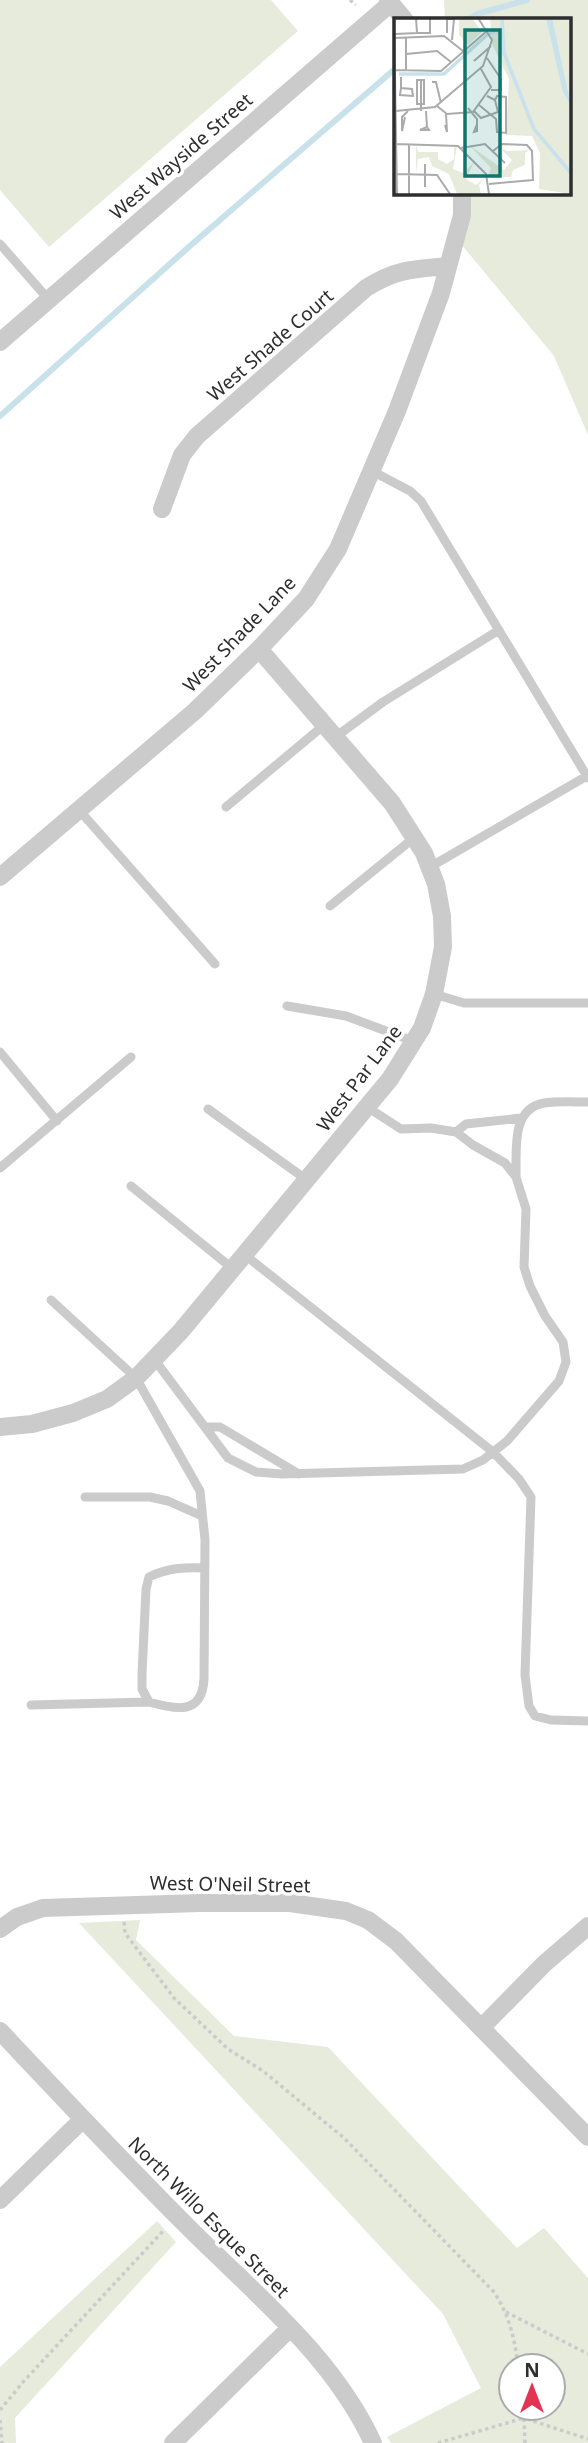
<svg xmlns="http://www.w3.org/2000/svg" width="588" height="2443" font-family="'Noto Sans',sans-serif">
<style>
.green{fill:#e6ebdc;fill-rule:evenodd}
.lines{fill:none;stroke-linecap:round;stroke-linejoin:round}
.stream{stroke:#c9e1eb;stroke-width:6}
.path{stroke:#cbcbcb;stroke-width:3.5;stroke-dasharray:3.5 3.5;stroke-linecap:butt}
.service{stroke:#cbcbcb;stroke-width:9}
.minor{stroke:#cbcbcb;stroke-width:18}
.labels{text-anchor:middle;stroke-width:7;stroke-linejoin:round;paint-order:stroke}
.street-label{font-size:19px;fill:#2e2e2e;stroke:#fff}
.inset-river{fill:none;stroke:#c9e1eb;stroke-width:3.5}
.inset-road{fill:none;stroke:#ababab;stroke-width:2}
.view{fill:#0f766e;fill-opacity:0.15;stroke:#0f766e;stroke-width:3.5}
.inset-edge{fill:none;stroke:#2e2e2e;stroke-width:3.5}
</style>
<rect width="100%" height="100%" fill="#fff"/>
<path class="green" d="M 0,0 L 271,0 L 298,31 L 49,247 L 0,190 Z
M 444,0 L 588,0 L 588,435 L 554,356 L 456,238 L 453,193 L 569,192 L 569,19 L 445,19 Z
M 140,1920 L 136,1940 L 234,2036 L 328,2047 L 517,2248 L 544,2228 L 588,2278 L 588,2443 L 391,2443 L 387,2437 L 481,2388 L 443,2314 L 79,1923 ZM 511,2366 L 553,2366 L 553,2408 L 511,2408 Z
M 157,2221 L 176,2242 L 15,2418 L 16,2443 L 0,2443 L 0,2367 Z"/>
<g class="lines">
<path class="stream" d="M 468,19 L 477,14 L 527,0
M 0,416 L 191,245 L 396,68"/>
<path class="path" d="M 350,0 L 356,5
M 124,1922 L 125,1933 L 174,1998 L 228,2049 L 263,2071 L 344,2138 L 494,2292 C 509,2315 515,2339 518,2366
M 506,2312 L 588,2354
M 0,2410 L 24,2381 L 164,2230
M 0,2420 L 2,2443
M 438,2443 L 524,2418 L 523,2408
M 525,2443 L 524,2418 L 588,2439"/>
<path class="service" d="M 0,244 L 49,300
M 372,471 L 410,491 L 421,501 L 588,778
M 334,738 L 383,702 L 499,630
M 226,807 L 323,726
M 79,810 L 215,964
M 430,867 L 587,776
M 330,906 L 415,837
M 434,994 L 464,1003 L 588,1003
M 287,1006 L 346,1016 L 413,1041
M 0,1052 L 57,1121
M 208,1109 L 307,1180
M 456,1132 L 466,1124 L 521,1118
M 0,1168 L 131,1057
M 516,1177 C 517,1152 510,1109 544,1103 C 558,1101 574,1102 588,1102
M 131,1186 L 233,1269
M 245,1255 L 493,1452 L 519,1479 L 531,1497 L 525,1675 L 529,1706 L 535,1716 L 551,1720 L 588,1721
M 51,1300 L 136,1378 L 200,1491 L 205,1540 L 204,1679 C 202,1715 177,1710 149,1702 L 142,1689 L 142,1674 L 146,1589 L 149,1577 C 167,1568 185,1567 205,1568
M 154,1359 L 228,1458 L 256,1472 L 282,1474 L 463,1469 L 483,1460 L 507,1441 L 559,1381 L 566,1362 L 563,1342 L 545,1316 L 530,1286 L 524,1267 L 526,1209 L 516,1177 L 505,1163 L 473,1145 L 456,1132 L 431,1128 L 401,1129 L 367,1107
M 206,1427 L 220,1427 L 299,1474
M 85,1497 L 150,1497 L 168,1501 L 202,1516
M 31,1705 L 149,1702"/>
<path class="minor" d="M 388,0 L 404,19
M 0,342 L 391,3
M 162,509 L 182,455 L 197,436 L 366,288 C 396,269 413,269 448,266
M 0,877 L 195,711 L 259,649 L 306,599 L 338,549 L 397,411 L 441,293 L 462,215 L 462,192
M 0,1427 L 32,1424 L 73,1413 L 107,1399 L 136,1378 L 181,1331 L 390,1079 L 422,1028 L 434,994 L 443,947 L 442,916 L 436,884 L 424,853 L 392,803 L 259,649
M 0,1929 L 17,1917 L 43,1908 L 200,1903 L 290,1903 L 346,1911 L 368,1920 L 396,1941 L 588,2137
M 481,2028 L 544,1964 L 588,1926
M 0,2031 C 62,2097 124,2163 188,2227 C 254,2293 333,2356 373,2443
M 0,2200 L 83,2119
M 173,2443 L 290,2328"/>
</g>
<g class="labels">
<g class="street-label">
<text transform="translate(181 156) rotate(-41)" y="7">West Wayside Street</text>
<text transform="translate(270 345) rotate(-41)" y="7">West Shade Court</text>
<text transform="translate(239 634) rotate(-46)" y="7">West Shade Lane</text>
<text transform="translate(359 1078) rotate(-53)" y="7">West Par Lane</text>
<text transform="translate(230 1884) rotate(1)" y="7">West O'Neil Street</text>
<text transform="translate(209 2217) rotate(45)" y="7">North Willo Esque Street</text>
</g>
</g>
<g transform="translate(394 18)">
<rect width="177" height="177" fill="#fff"/>
<path d="M 65,0 L 78,0 L 88,14 L 74,27 L 65,17 ZM 96,0 L 176,0 L 177,176 L 145,171 L 146,135 L 138,118 L 112,117 L 115,61 L 98,26 ZM 22,127 L 24,134 L 44,134 L 44,141 L 53,146 L 60,141 L 60,130 L 63,128 L 59,151 L 69,155 L 80,144 L 72,161 L 82,167 L 92,158 L 85,167 L 87,176 L 63,176 L 55,156 L 38,148 L 35,139 L 24,141 L 22,155 ZM 75,127 L 110,152 L 118,142 L 105,129 L 113,133 L 136,132 L 131,135 L 131,147 L 119,152 L 117,159 L 94,159 L 97,150 Z" fill="#e6ebdc"/>
<path d="M 152,0 L 158,0 L 177,88 L 169,74 Z" fill="#c9e1eb"/>
<path class="inset-river" d="M 108,0 L 110,35 L 140,111 L 177,155M 5,56 L 50,56 L 94,16 L 107,11"/>
<path class="inset-road" d="M 0,0 L 3,176M 23,15 L 36,15 L 36,0M 53,15 L 53,1 L 60,1 L 58,22M 1,16 L 23,15 L 22,0M 0,20 L 50,18 L 69,33M 12,20 L 12,52M 12,36 L 43,33 L 57,44M 93,40 L 107,61 L 107,72 L 97,72M 80,43 L 97,28M 1,52 L 47,53 L 94,12M 7,59 L 7,70 L 18,71 L 19,78 L 6,77 L 7,70M 23,62 L 30,62 L 30,86 L 23,86 ZM 27,62 L 27,93M 38,64 L 42,64 L 47,85M 85,87 L 102,101 L 103,114 L 112,115 L 112,79 L 103,78 L 101,82M 43,88 L 53,96 L 79,94 L 97,69 L 87,51M 74,90 L 83,101 L 83,113 L 80,114 L 83,106M 2,93 L 41,89 L 89,48 L 98,22 L 84,0M 32,93 L 33,109 L 26,112 L 35,112 L 33,109M 80,93 L 87,100 L 104,94 L 101,82 L 93,78M 11,99 L 8,113 L 8,99 L 14,93M 51,107 L 53,114 L 52,96M 2,126 L 64,128 L 92,156 L 95,176M 15,126 L 15,176M 67,130 L 91,126 L 111,145M 31,146 L 31,169M 3,156 L 43,157 L 56,176M 95,166 L 139,162 L 138,133 L 133,127 L 108,126 L 99,133"/>
<path class="view" d="M 71,12 L 106,12 L 106,158 L 71,158 Z"/>
<rect width="177" height="177" class="inset-edge"/>
</g>
<g transform="translate(532 2387)"><circle r="33" fill="#ffffff" stroke="#ababab" stroke-width="2"/>
<path d="M0-5L12 26L0 18L-12 26Z" fill="#e13553"/>
<text y="-10" font-size="19" font-weight="bold" text-anchor="middle" fill="#2e2e2e">N</text>
</g>
</svg>
